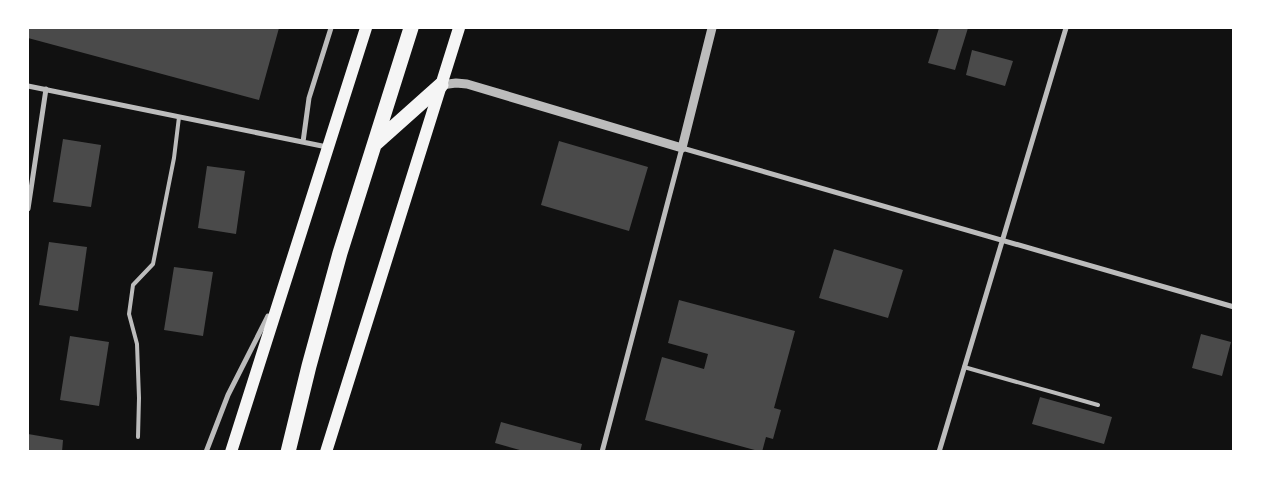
<svg xmlns="http://www.w3.org/2000/svg" width="1261" height="479" font-family="Rubik,sans-serif">
<style>
.building{fill:#4a4a4a}
.lines{fill:none;stroke-linecap:round;stroke-linejoin:round}
.service{stroke:#bcbcbc;stroke-width:4}
.minor{stroke:#bcbcbc;stroke-width:5}
.tertiary{stroke:#bcbcbc;stroke-width:9}
.primary{stroke:#f5f5f5;stroke-width:12}
.motorway{stroke:#f5f5f5;stroke-width:15}
</style>
<rect width="100%" height="100%" fill="#111"/>
<path class="building" d="M 28,28 L 279,28 L 259,100 L 28,38 Z
M 939,28 L 968,28 L 955,70 L 928,63 Z
M 972,50 L 1013,61 L 1005,86 L 966,75 Z
M 63,139 L 101,145 L 91,207 L 53,202 Z
M 559,141 L 648,167 L 629,231 L 541,205 Z
M 207,166 L 245,171 L 236,234 L 198,228 Z
M 49,242 L 87,247 L 78,311 L 39,305 Z
M 834,249 L 903,270 L 888,318 L 819,298 Z
M 174,267 L 213,272 L 203,336 L 164,330 Z
M 679,300 L 795,331 L 774,408 L 781,410 L 773,439 L 766,437 L 762,452 L 645,420 L 662,357 L 704,369 L 708,354 L 668,343 Z
M 1201,334 L 1231,342 L 1222,376 L 1192,368 Z
M 70,336 L 109,342 L 99,406 L 60,400 Z
M 1040,397 L 1112,417 L 1104,444 L 1032,424 Z
M 501,422 L 582,444 L 580,452 L 527,452 L 495,443 Z
M 28,434 L 63,440 L 62,452 L 28,452 Z"/>
<g class="lines">
<path class="service" d="M 964,367 L 1098,405
M 138,437 L 139,398 L 137,344 L 129,314 L 133,285 L 153,264 L 174,158 L 179,117"/>
<path class="minor" d="M 28,86 L 327,147
M 303,142 L 309,98 L 331,28
M 28,209 L 46,89
M 206,452 L 228,395 L 268,316
M 602,452 L 682,148 L 1234,307
M 939,452 L 1066,28"/>
<path class="tertiary" d="M 441,85 L 456,83 L 467,84 L 682,148 L 712,28"/>
<path class="primary" d="M 231,452 L 366,28
M 326,452 L 459,28"/>
<path class="motorway" d="M 376,143 L 441,85
M 288,452 L 309,366 L 340,253 L 411,28"/>
</g>
<rect width="1261" height="479" fill="none" stroke="#ffffff" stroke-width="58"/>
</svg>
